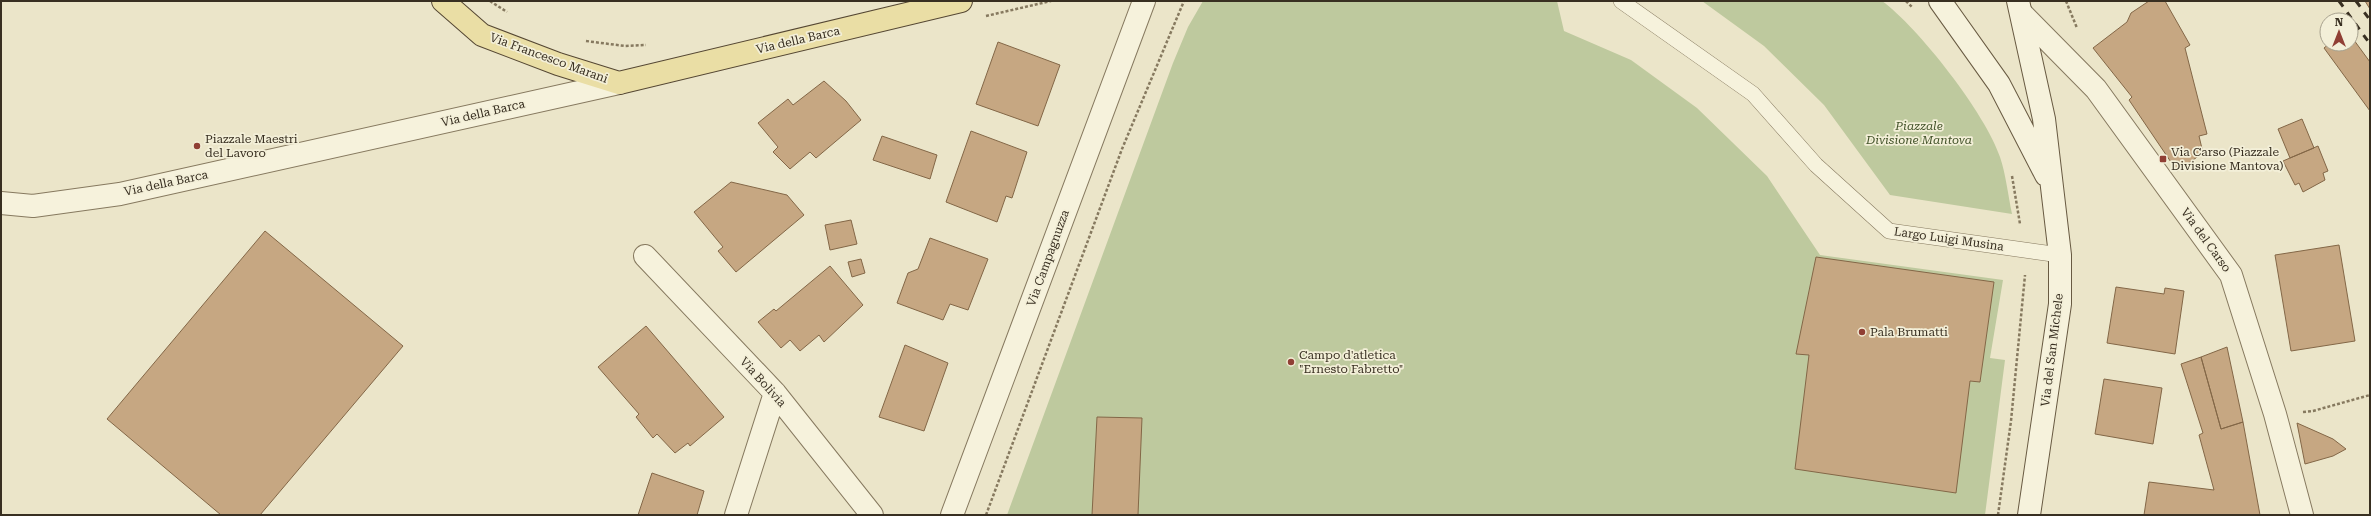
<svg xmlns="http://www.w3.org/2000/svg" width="2371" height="516" font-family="'Roboto Serif',serif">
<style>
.green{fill:#bec99e}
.building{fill:#c6a782;stroke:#836747}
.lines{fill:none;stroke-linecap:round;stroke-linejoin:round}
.service-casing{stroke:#86795f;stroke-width:16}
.minor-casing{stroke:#86795f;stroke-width:24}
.secondary-casing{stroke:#685a42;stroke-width:24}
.primary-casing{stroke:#554733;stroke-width:24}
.path{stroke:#86795f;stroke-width:2.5;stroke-dasharray:3 2;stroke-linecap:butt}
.service{stroke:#f6f2dc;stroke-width:15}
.minor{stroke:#f6f2dc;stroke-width:22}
.secondary{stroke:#f6f2dc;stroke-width:22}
.primary{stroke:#eadea5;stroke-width:22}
.rail{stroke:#382f21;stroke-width:3;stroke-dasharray:7 7;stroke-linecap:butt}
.poi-dot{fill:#903f34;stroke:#f3efd8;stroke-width:1.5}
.labels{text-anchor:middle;stroke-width:3.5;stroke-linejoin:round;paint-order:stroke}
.street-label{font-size:12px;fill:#382f21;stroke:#f3efd8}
.park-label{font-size:12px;font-style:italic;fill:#43532a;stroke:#f3efd8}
.poi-label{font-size:12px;fill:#382f21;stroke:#f3efd8;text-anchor:start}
</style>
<rect width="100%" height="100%" fill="#ebe5c9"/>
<path class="green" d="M 1203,1 L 1557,1 L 1564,31 L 1631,60 L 1697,108 L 1767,176 L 1820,255 L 2003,280 L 1990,358 L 2005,360 L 1985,515 L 1007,515 L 1173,63 L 1188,27 Z
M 1702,1 L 1882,1 C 1918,27 1986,114 2000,157 C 2006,175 2008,195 2012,214 L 1890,195 L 1824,105 L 1764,46 Z"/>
<path class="building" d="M 2149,1 L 2165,1 L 2190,45 L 2185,48 L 2207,134 L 2199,136 L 2203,153 L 2177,171 L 2129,100 L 2132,97 L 2093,48 L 2127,22 L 2131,13 Z
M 2365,1 L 2370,1 L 2370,9 Z
M 2351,36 L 2370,62 L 2370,111 L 2324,48 L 2329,44 L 2351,44 Z
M 998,42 L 1060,65 L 1038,126 L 976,104 Z
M 824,81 L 846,101 L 861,120 L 816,158 L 810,152 L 790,169 L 773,152 L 778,147 L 758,123 L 788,99 L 793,105 Z
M 2302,119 L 2314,148 L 2290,158 L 2278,129 Z
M 971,131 L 1027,152 L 1012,198 L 1006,196 L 997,222 L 946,202 Z
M 882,136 L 937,155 L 930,179 L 873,160 Z
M 2318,146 L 2328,171 L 2323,173 L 2325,180 L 2303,192 L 2299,183 L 2295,185 L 2283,161 Z
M 731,182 L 787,195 L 804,215 L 736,272 L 718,251 L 723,247 L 694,212 Z
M 851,220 L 857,244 L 830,250 L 825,225 Z
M 265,231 L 403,346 L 260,515 L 221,515 L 107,419 Z
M 930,238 L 988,259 L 968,310 L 950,304 L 943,320 L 897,303 L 908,273 L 918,269 Z
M 2339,245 L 2355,341 L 2291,351 L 2275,255 Z
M 1816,257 L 1994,282 L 1980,382 L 1970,381 L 1956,493 L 1795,469 L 1809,355 L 1796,354 Z
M 861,259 L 865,273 L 852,277 L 848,262 Z
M 830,266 L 863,305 L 824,342 L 819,335 L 800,351 L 790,340 L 781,348 L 758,322 L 774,309 L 776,311 Z
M 2116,287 L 2164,294 L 2165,288 L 2184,291 L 2175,354 L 2107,343 Z
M 646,326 L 724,417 L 690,446 L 688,443 L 675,453 L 657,434 L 653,438 L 636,417 L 639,414 L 598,367 Z
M 905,345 L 948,363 L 924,431 L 879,417 Z
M 2227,347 L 2243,422 L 2221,429 L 2201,357 Z
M 2201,357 L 2221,429 L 2243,422 L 2260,515 L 2144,515 L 2149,482 L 2214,490 L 2199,435 L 2203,433 L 2181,364 Z
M 2104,379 L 2162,388 L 2153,444 L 2095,434 Z
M 1097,417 L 1142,418 L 1138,515 L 1092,515 Z
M 2297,423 L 2333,439 L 2346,449 L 2333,456 L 2305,464 Z
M 652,473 L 704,491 L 697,515 L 638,515 Z"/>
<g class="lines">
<defs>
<path id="service" d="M 1621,1 L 1753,94 L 1816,165 L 1889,231 L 2060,255"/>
<path id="minor" d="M 2022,14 L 2096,89 L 2231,275 L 2275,414 L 2302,515
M 1,203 L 33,206 L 120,194 L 619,83
M 645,256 L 775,393 L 872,515
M 736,515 L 775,393
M 952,515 L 1144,1"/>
<path id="secondary" d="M 1940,1 L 1999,84 L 2046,175
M 2018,1 L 2044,119 L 2060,255 L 2060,304 L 2029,515"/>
<path id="primary" d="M 443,1 L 482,35 L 558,64 L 619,83 L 961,1"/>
</defs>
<use href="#service" class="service-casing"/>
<use href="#minor" class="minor-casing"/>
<use href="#secondary" class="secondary-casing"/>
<use href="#primary" class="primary-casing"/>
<path class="path" d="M 490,1 L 507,12
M 1906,1 L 1912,7
M 2066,1 L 2077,28
M 986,16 L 1051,1
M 586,41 L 625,46 L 646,45
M 2012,176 L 2020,224
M 2303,412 L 2313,411 L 2370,395
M 986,515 L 1122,149 L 1184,1
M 1998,515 L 2011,421 L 2025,275"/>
<use href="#service" class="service"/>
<use href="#minor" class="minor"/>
<use href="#secondary" class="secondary"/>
<use href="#primary" class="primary"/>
<path class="rail" d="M 2339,1 L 2370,44
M 2356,1 L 2370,20"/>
</g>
<g class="poi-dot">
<circle cx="197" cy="146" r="4"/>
<rect x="2159" y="155" width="8" height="8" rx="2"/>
<circle cx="1862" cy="332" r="4"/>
<circle cx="1291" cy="362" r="4"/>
</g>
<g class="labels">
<g class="street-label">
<text transform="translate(798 40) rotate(-13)" y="4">Via della Barca</text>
<text transform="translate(549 58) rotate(20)" y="4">Via Francesco Marani</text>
<text transform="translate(483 113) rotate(-13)" y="4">Via della Barca</text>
<text transform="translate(166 183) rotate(-12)" y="4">Via della Barca</text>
<text transform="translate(1949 239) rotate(8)" y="4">Largo Luigi Musina</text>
<text transform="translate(2206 240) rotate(54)" y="4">Via del Carso</text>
<text transform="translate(1048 258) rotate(-70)" y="4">Via Campagnuzza</text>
<text transform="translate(2052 350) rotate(-83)" y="4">Via del San Michele</text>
<text transform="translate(763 382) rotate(48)" y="4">Via Bolivia</text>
</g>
<g class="park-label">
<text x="1919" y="130">Piazzale<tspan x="1919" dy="14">Divisione Mantova</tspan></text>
</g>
<g class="poi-label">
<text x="205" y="143">Piazzale Maestri<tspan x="205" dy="14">del Lavoro</tspan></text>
<text x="2171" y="156">Via Carso (Piazzale<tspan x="2171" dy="14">Divisione Mantova)</tspan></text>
<text x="1870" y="336">Pala Brumatti</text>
<text x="1299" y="359">Campo d'atletica<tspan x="1299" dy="14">"Ernesto Fabretto"</tspan></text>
</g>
</g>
<rect width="2371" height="516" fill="none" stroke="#382f21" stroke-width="4"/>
<g transform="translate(2339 32)"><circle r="19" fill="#f3efd8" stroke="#a8a28f"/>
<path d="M0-3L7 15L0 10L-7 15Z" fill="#903f34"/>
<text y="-6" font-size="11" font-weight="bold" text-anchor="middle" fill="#382f21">N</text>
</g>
</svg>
